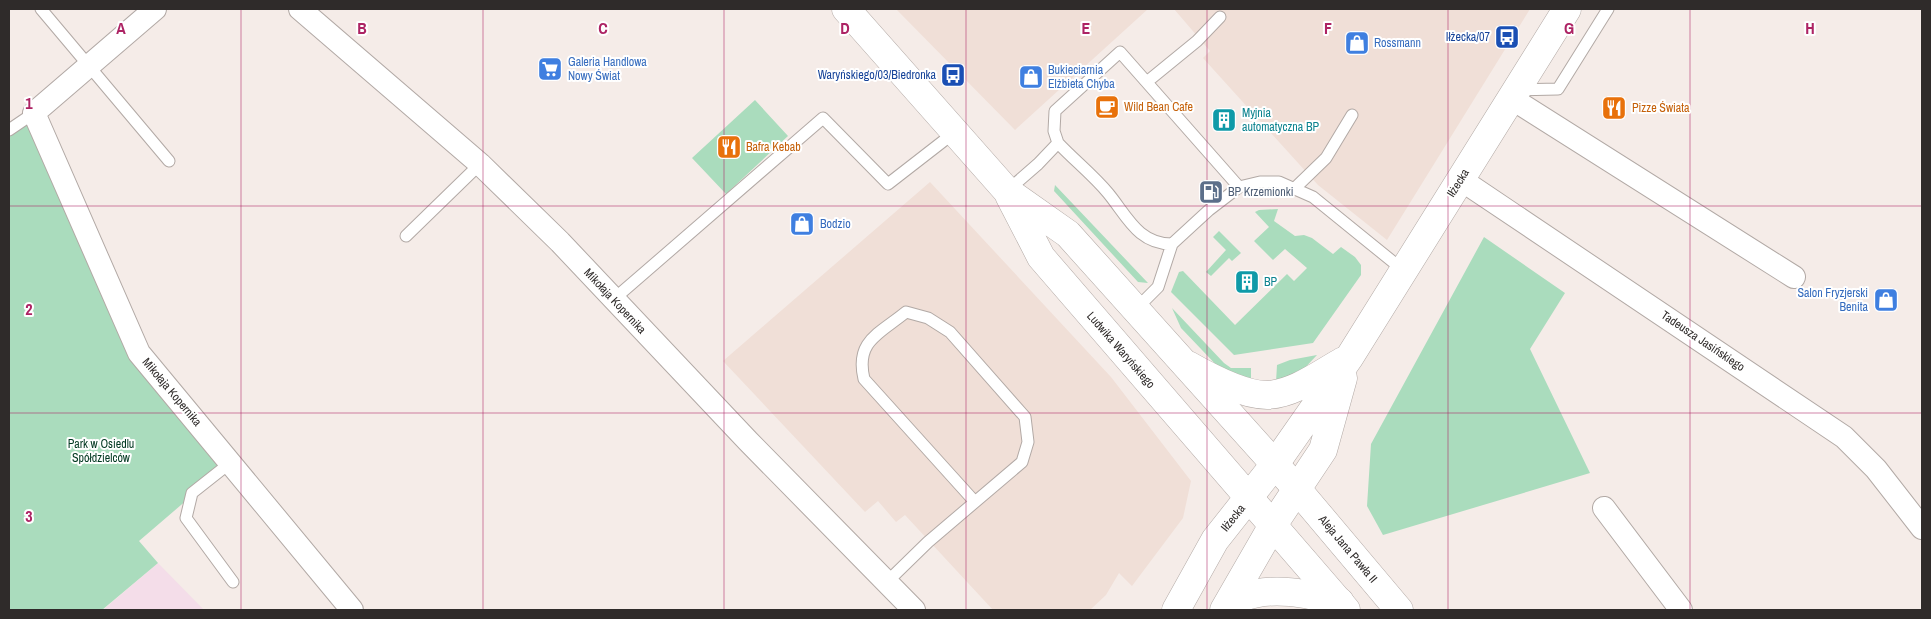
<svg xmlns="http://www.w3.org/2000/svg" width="1931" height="619" font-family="'Archivo Narrow',sans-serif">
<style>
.built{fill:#f0dfd7}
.education{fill:#f4dde9}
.green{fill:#aadcbd}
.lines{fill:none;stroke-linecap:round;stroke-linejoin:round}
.service-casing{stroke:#b2a9a5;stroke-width:13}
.minor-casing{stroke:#b2a9a5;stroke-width:24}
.tertiary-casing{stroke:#b2a9a5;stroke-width:29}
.secondary-casing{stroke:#b2a9a5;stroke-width:29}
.service{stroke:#fff;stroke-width:11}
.minor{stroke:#fff;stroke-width:22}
.tertiary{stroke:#fff;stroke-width:28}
.secondary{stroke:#fff;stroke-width:28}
.grid{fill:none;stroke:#ad2364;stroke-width:1;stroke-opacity:0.55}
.labels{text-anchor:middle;stroke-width:4;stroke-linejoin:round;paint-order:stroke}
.transit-label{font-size:12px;fill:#164399;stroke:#fff;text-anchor:end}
.shop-label{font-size:12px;fill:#366cbe;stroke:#fff;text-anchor:start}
.food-label{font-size:12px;fill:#c56008;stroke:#fff;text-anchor:start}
.culture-label{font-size:12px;fill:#0d838f;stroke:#fff;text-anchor:start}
.street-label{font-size:12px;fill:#2f2b2a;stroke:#fff}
.service-label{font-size:12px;fill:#4e5e75;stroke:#fff;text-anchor:start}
.park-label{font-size:12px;fill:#003820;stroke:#fff}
.grid-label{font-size:16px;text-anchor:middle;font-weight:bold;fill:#ad2364;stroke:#fff;stroke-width:4;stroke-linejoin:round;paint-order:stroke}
</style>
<rect width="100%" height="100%" fill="#f5ece8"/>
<path class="built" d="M 896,9 L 1148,9 L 1015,130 Z
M 1174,9 L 1530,9 L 1387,240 L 1318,185 L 1203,58 L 1210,51 Z
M 930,182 L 1111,377 L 1191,481 L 1183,518 L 1132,586 L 1119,573 L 1106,595 L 1090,610 L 993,610 L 905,515 L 896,522 L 878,501 L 865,512 L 723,361 Z"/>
<path class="education" d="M 158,563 L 204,610 L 103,610 Z"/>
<path class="green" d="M 755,100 L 788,136 L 726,194 L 692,158 Z
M 34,113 L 139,353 L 230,463 L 139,541 L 158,563 L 102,610 L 9,610 L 9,130 Z
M 1055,185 L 1148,283 L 1138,282 L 1054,191 Z
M 1278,209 L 1274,221 L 1295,236 L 1304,235 L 1312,238 L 1333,254 L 1341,247 L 1355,257 L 1361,265 L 1361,275 L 1313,343 L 1234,355 L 1171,292 L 1179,272 L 1183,271 L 1235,325 L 1287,274 L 1294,281 L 1307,268 L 1285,249 L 1273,260 L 1254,241 L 1269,227 L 1255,212 L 1259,210 Z
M 1219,231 L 1241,253 L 1232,261 L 1229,258 L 1211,276 L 1206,272 L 1226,250 L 1213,237 Z
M 1484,237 L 1565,293 L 1530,349 L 1590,473 L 1383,535 L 1367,506 L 1371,444 Z
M 1172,308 L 1224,363 L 1231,368 L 1251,368 L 1251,384 L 1222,371 L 1181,328 Z
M 1317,355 L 1302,371 L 1276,382 L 1277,365 L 1290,360 Z"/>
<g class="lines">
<defs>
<path id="service" d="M 41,9 L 169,161
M 1148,81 L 1197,41 L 1220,17
M 1518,90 L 1558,89 L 1608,9
M 9,130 L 34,113
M 1058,143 C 1074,160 1093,175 1108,193 C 1127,216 1138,244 1172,244
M 1295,188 L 1326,158 L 1352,115
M 1007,191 L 1038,164 L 1058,143 L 1054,131 L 1055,111 L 1120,52 L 1239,187
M 406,236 L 480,164
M 614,299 L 823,118 L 888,184 L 955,132
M 1136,309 L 1158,287 L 1172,244 L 1209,210 L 1239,187 L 1260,182 L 1279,182 L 1313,197 L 1403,270
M 230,463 L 192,493 L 186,518 L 233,582
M 887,582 L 928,542 L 1022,462 L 1028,442 L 1025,417 L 950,332 L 928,318 L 906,312 C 879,334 855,341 864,379 L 975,502"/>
<path id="minor" d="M 155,9 L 34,113 L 139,353 L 352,610
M 300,9 L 480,164 L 560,242 L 748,441 L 914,610
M 1511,98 L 1794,277
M 1460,179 L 1844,437 L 1876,469 L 1922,528
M 1604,508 L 1681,610"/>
<path id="tertiary" d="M 1188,365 C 1209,377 1242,395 1267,395 C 1294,394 1320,374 1343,361
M 1176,610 L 1215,540 L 1275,464 L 1349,358 L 1567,9
M 1224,610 L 1273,525 L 1323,450 L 1343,378
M 1225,610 C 1230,606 1235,601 1241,598 C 1272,585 1309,594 1340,602"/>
<path id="secondary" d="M 846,9 L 1007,191 L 1068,234 L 1297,489 L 1399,610
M 1009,195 L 1041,257 L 1346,610"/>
</defs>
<use href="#service" class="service-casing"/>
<use href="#minor" class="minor-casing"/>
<use href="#tertiary" class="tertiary-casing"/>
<use href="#secondary" class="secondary-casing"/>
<use href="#service" class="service"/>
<use href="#minor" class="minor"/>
<use href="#tertiary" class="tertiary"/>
<use href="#secondary" class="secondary"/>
</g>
<path class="grid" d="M 241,9 L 241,610M 483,9 L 483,610M 724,9 L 724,610M 966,9 L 966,610M 1207,9 L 1207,610M 1448,9 L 1448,610M 1690,9 L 1690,610M 9,206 L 1922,206M 9,413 L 1922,413"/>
<defs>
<symbol id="bus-square" viewBox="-11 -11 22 22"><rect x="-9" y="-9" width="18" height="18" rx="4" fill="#1a4fb4" stroke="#fff"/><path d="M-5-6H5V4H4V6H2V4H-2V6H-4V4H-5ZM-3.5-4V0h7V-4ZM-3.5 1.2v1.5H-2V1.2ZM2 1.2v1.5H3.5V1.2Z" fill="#fff"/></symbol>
<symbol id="shop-square" viewBox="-11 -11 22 22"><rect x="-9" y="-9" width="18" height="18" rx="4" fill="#3f7fe0" stroke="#fff"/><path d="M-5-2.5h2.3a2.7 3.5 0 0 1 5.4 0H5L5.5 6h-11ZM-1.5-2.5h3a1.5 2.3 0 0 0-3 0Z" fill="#fff"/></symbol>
<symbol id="supermarket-square" viewBox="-11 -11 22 22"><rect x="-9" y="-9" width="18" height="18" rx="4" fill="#3f7fe0" stroke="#fff"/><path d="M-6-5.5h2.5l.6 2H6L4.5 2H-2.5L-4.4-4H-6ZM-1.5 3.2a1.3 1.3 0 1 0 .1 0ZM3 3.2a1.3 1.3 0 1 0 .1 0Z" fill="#fff"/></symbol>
<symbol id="cafe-square" viewBox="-11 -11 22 22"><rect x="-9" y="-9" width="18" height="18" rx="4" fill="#e8710a" stroke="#fff"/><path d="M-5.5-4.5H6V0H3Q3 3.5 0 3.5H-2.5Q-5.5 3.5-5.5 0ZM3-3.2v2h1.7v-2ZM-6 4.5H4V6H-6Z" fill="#fff"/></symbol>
<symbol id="restaurant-square" viewBox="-11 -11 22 22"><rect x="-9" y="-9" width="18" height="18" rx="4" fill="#e8710a" stroke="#fff"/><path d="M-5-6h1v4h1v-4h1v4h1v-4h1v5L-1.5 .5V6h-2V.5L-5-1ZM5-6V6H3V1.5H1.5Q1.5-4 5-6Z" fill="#fff"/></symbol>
<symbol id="building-square" viewBox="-11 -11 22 22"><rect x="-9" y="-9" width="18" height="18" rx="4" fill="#0f9aa8" stroke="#fff"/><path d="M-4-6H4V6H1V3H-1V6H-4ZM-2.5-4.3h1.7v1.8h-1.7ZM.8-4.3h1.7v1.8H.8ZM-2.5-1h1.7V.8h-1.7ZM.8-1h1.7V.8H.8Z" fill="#fff"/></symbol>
<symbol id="fuel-square" viewBox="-11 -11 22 22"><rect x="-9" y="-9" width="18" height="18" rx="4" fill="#5c6f8a" stroke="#fff"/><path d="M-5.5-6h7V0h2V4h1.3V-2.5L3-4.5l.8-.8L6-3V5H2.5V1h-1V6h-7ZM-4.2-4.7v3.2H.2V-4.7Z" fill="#fff"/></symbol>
</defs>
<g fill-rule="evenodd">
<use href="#bus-square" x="1493" y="23" width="28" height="28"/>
<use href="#shop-square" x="1343" y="29" width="28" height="28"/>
<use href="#supermarket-square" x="536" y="55" width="28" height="28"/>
<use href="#bus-square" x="939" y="61" width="28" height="28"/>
<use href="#shop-square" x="1017" y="63" width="28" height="28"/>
<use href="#cafe-square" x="1093" y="93" width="28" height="28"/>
<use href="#restaurant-square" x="1600" y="94" width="28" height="28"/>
<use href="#building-square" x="1210" y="106" width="28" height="28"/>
<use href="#restaurant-square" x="715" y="133" width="28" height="28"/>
<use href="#fuel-square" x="1197" y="178" width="28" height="28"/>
<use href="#shop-square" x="788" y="210" width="28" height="28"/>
<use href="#building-square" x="1233" y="268" width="28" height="28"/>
<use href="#shop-square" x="1872" y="286" width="28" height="28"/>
</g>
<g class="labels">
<g class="transit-label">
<text x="1490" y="41">Iłżecka/07</text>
<text x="936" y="79">Waryńskiego/03/Biedronka</text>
</g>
<g class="shop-label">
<text x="1374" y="47">Rossmann</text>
<text x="568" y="66">Galeria Handlowa<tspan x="568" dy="14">Nowy Świat</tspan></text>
<text x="1048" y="74">Bukieciarnia<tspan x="1048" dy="14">Elżbieta Chyba</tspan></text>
<text x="820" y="228">Bodzio</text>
<text x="1868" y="297" text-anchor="end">Salon Fryzjerski<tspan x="1868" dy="14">Benita</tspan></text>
</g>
<g class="food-label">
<text x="1124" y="111">Wild Bean Cafe</text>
<text x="1632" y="112">Pizze Świata</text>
<text x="746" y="151">Bafra Kebab</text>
</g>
<g class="culture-label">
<text x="1242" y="117">Myjnia<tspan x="1242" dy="14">automatyczna BP</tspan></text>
<text x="1264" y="286">BP</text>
</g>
<g class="street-label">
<text transform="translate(1458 183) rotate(-58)" y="4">Iłżecka</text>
<text transform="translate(615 301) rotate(47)" y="4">Mikołaja Kopernika</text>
<text transform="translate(1703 341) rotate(34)" y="4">Tadeusza Jasińskiego</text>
<text transform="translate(1121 350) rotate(49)" y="4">Ludwika Waryńskiego</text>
<text transform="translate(172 392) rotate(50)" y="4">Mikołaja Kopernika</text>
<text transform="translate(1233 518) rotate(-51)" y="4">Iłżecka</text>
<text transform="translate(1348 549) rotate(50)" y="4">Aleja Jana Pawła II</text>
</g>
<g class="service-label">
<text x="1228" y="196">BP Krzemionki</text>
</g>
<g class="park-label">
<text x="101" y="448">Park w Osiedlu<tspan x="101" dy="14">Spółdzielców</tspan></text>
</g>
</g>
<g class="grid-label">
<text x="121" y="34">A</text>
<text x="362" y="34">B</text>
<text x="603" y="34">C</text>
<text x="845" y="34">D</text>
<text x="1086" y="34">E</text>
<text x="1328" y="34">F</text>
<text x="1569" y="34">G</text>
<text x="1810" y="34">H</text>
<text x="29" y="109">1</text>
<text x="29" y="315">2</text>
<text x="29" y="522">3</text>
</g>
<rect width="1931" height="619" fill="none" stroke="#2f2b2a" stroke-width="20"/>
</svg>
